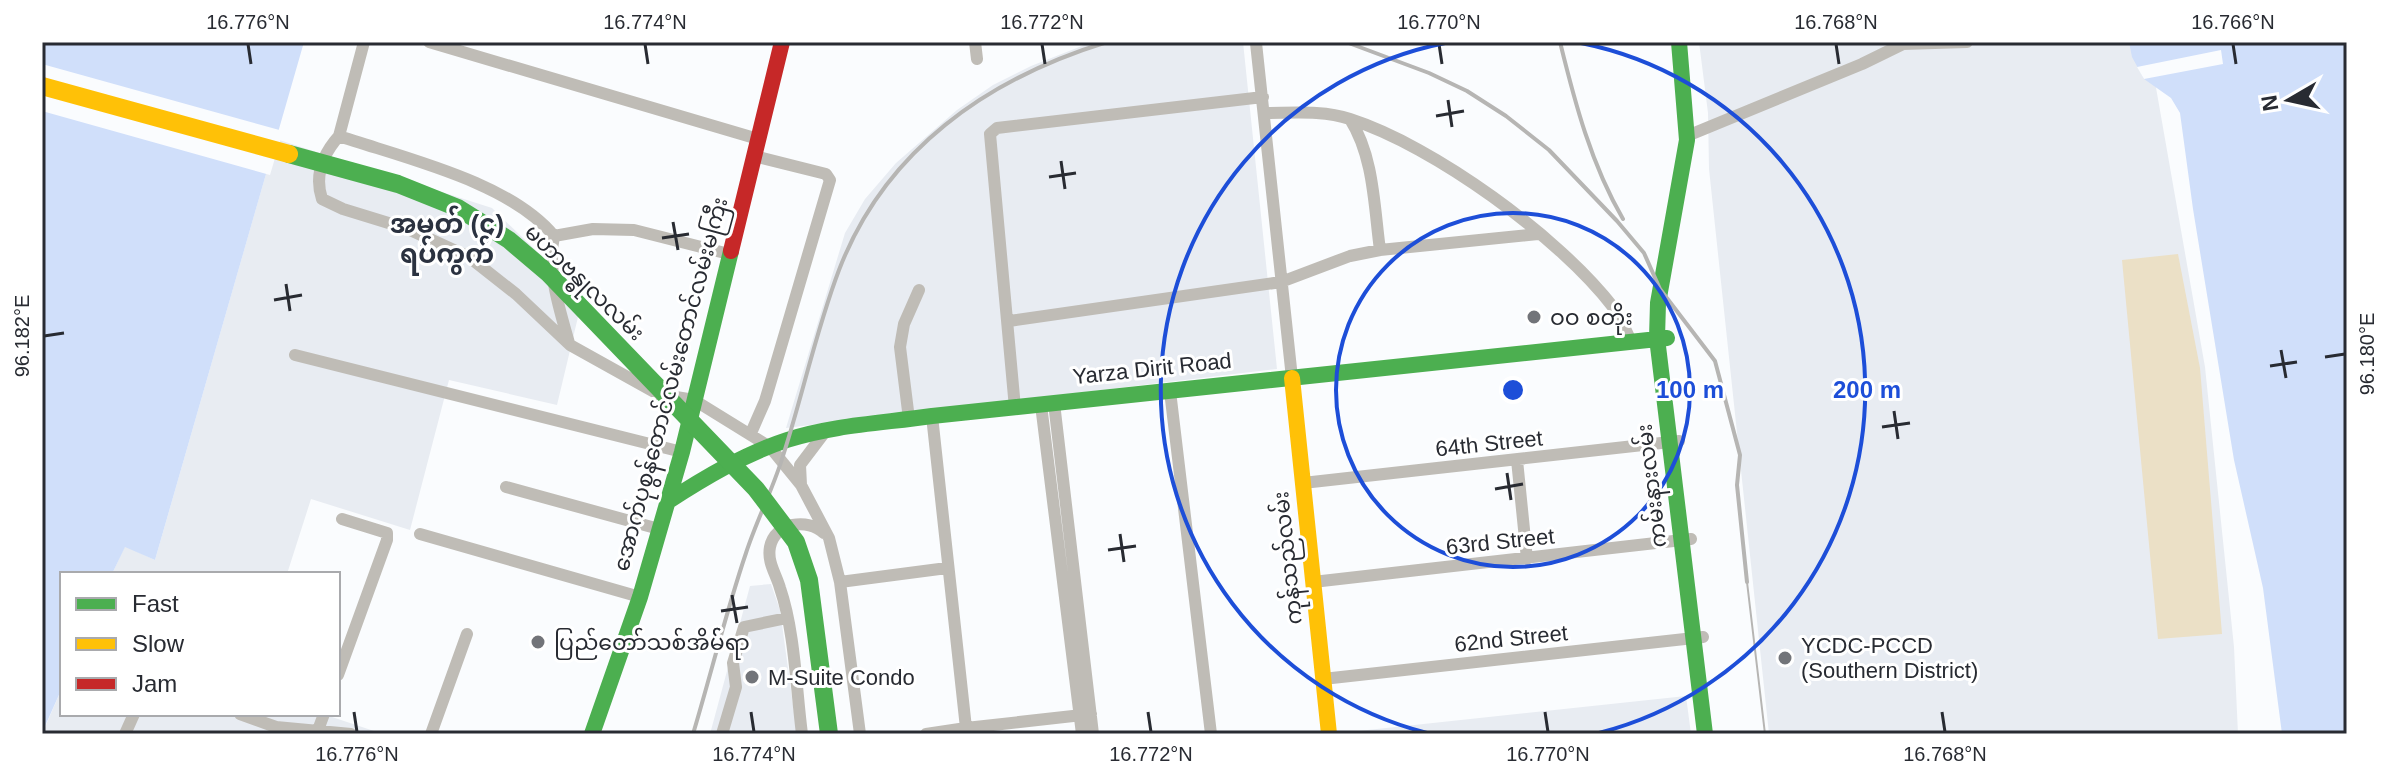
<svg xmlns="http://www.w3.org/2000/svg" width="2389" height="776" font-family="Helvetica,'Noto Sans Myanmar',sans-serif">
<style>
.built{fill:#e8ecf2}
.green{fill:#ebe0c6}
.water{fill:#d0dffa}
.pier{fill:#fafcfe}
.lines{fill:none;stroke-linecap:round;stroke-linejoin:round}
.street{stroke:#bfbcb6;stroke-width:12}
.fast{stroke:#4caf50;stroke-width:16}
.slow{stroke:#ffc107;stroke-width:16}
.jam{stroke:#c62828;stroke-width:16}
.tram{stroke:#b6b5b3;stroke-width:2}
.rail{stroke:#b6b5b3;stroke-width:4}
.fast-bridge{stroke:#4caf50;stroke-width:18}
.slow-bridge{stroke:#ffc107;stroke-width:18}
.ticks{fill:none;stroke:#282b32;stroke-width:3}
.ring{fill:none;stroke:#1d4ed8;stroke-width:4}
.poi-dot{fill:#727479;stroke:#fff;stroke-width:3}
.labels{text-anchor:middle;stroke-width:6;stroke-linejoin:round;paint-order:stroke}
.street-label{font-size:22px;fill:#282b32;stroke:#fff}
.poi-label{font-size:22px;fill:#282b32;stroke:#fff;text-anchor:start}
.quarter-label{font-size:26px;font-weight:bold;fill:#2b3240;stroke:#fff}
.centre{fill:#1d4ed8;stroke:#fff;stroke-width:4}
.ring-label{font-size:24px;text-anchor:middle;font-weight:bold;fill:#1d4ed8;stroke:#fff;stroke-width:6;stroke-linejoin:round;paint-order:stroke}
.neatline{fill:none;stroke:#282b32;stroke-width:3}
.ticks-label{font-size:20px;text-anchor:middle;fill:#282b32}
</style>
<rect width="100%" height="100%" fill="#fafcfe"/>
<path class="built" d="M 1092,42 L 1243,42 L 1277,369 L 786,428 L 845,233 L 865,199 L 896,163 L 957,110 L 993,85 L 1031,66 Z
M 1699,42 L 2148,42 L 2205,367 L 2234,647 L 2238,734 L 1769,734 L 1709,169 L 1708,113 Z
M 276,139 L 492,208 L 583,296 L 557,405 L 449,380 L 410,530 L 311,499 L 287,574 L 112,574 L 125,546 L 155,560 Z
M 771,584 L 780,610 L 797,734 L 710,734 L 750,586 Z
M 62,688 L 62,714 L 323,714 L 383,734 L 42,734 Z
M 1686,696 L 1691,734 L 1349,734 L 1349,732 Z"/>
<path class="green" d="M 2178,254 L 2200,368 L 2222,634 L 2158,639 L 2122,260 Z"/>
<path class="water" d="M 42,42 L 304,42 L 155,560 L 125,547 L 112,574 L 62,574 L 62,688 L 42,733 Z
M 2129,42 L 2347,42 L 2347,734 L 2282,734 L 2263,588 L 2234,460 L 2193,209 L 2180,113 L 2171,98 L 2144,79 L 2132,57 Z"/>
<path class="pier" d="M 2221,50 L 2223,64 L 2144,79 L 2137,67 Z
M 42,64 L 283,131 L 270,175 L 42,111 Z"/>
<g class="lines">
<path class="street" d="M 364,42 L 339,136 C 323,154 314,175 322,199 L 343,209 L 408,229 L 469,257 L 516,294 L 570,345 L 658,394 L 694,400 L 770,447 L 801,485 L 829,538 L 840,582 L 860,734
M 429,42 L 758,139
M 975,42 L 977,59
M 1256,43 L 1292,378
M 1902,44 L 1967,42
M 1264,113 C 1293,113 1323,110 1350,119 C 1434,146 1559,237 1613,307 C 1620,316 1625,329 1630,339
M 1350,119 C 1374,157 1374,206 1380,250
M 339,136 C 404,158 510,182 554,236
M 1687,136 L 1862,64 L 1907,42
M 1009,321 L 1281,282 L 1350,256 L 1380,250 L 1538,234
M 569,343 C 559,307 547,273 554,236 L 593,229 L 634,230 L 729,254
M 295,355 L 682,452
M 1170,391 L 1211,734
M 1054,403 L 1093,734
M 1041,405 L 1082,734
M 1015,408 L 990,134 L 997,128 L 1263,97
M 932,416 L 966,728 L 1091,714
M 909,419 L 900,347 L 904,324 L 919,290
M 751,433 L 765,401 L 830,180 L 826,174 L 754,156
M 1517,460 L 1527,559
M 1303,483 L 1679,441
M 801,485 L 800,465 L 825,432
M 506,487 L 659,529
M 420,534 L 640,597
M 840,582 L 947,568
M 1313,582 L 1691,539
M 338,675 L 387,540 L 387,533 L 342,519
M 1323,679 L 1703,637
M 240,714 L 276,727 L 351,734
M 318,730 L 324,714
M 125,734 L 134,714
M 431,734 L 467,634
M 722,734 L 736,687 L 733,663 L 744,627 L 787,618
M 802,734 C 796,688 795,632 780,588 C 776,574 767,562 770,547 C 775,522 808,518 824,533
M 926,734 L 966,728"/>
<path class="fast" d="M 1679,42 L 1687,140 L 1658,303 L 1657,338 L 1705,734
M 667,502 C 704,478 744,454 787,440 C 833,425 884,423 932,416 L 1667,338
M 592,734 L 640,597 L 682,452 L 731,251"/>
<path class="slow" d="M 1292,378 L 1329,734"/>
<path class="jam" d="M 731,251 L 782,42"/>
<path class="tram" d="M 1747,582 L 1765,734"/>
<path class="rail" d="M 1346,42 L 1429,73 L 1467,91 L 1506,116 L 1549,150 L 1617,221 L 1644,253 L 1660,289 L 1715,361 L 1740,455 L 1737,485 L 1747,582
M 1560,42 C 1575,103 1591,164 1623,219
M 693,734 C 711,674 726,612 746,553 C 756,522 771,493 781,462 C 802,399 815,333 839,270 C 885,150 987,79 1107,42"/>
<path class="fast-bridge" d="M 289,154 L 398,184 L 458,208 L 509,240 L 549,274 L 756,489 L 796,542 L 809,580 L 829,734"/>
<path class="slow-bridge" d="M 42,86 L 289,154"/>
</g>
<path class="ticks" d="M 248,44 L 251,64M 645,44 L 648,64M 1042,44 L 1045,64M 1439,44 L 1442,64M 1836,44 L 1839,64M 2233,44 L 2236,64M 1448,100 L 1452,127M 1436,116 L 1464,111M 1061,161 L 1065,189M 1049,177 L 1076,173M 673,222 L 678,250M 662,238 L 689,234M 286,284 L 290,311M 274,300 L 302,295M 44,336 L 64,333M 2281,350 L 2286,378M 2325,357 L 2345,354M 2270,366 L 2297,362M 1894,411 L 1898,439M 1882,427 L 1910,423M 1507,473 L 1511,500M 1495,489 L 1523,484M 1120,534 L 1124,562M 1108,550 L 1136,546M 732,595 L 737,623M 721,611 L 748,607M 354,712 L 357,732M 751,712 L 754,732M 1148,712 L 1151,732M 1545,712 L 1548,732M 1942,712 L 1945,732"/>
<g class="ring">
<circle cx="1513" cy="390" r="177"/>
<path d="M1427 733A354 354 0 0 1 1445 43M1581 43A354 354 0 0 1 1599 733"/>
</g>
<g class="poi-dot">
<circle cx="1534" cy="317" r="8"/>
<circle cx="538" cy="642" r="8"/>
<circle cx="1785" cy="658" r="8"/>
<circle cx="752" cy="677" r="8"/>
</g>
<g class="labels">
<g class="street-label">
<text transform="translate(585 282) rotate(44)" y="8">မဟာဗန္ဓုလလမ်း</text>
<text transform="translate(1152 368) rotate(-6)" y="8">Yarza Dirit Road</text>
<text transform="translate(670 384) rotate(-75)" y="8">အောက်ပုစွန်တောင်လမ်းတောင်လမ်းမကြီး</text>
<text transform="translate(1489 443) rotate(-6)" y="8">64th Street</text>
<text transform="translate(1651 486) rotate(-97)" y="8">ကမ်းနားလမ်း</text>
<text transform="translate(1500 541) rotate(-6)" y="8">63rd Street</text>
<text transform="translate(1287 558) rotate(-96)" y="8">ကုန်သည်လမ်း</text>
<text transform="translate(1511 638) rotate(-6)" y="8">62nd Street</text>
</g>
<g class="poi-label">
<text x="1550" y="325">ဝဝ စတိုး</text>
<text x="554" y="650">ပြည်တော်သစ်အိမ််ရာ</text>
<text x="1801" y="653">YCDC-PCCD<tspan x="1801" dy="25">(Southern District)</tspan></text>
<text x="768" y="685">M-Suite Condo</text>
</g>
<g class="quarter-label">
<text x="447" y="233">အမှတ် (၄)<tspan x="447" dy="30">ရပ်ကွက်</tspan></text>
</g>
</g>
<circle cx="1513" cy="390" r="12" class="centre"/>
<g class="ring-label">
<text x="1690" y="398">100 m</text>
<text x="1867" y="398">200 m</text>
</g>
<rect width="2389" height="776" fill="none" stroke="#ffffff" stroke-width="88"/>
<rect x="60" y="572" width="280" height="144" fill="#ffffff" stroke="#a9aaad" stroke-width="2"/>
<rect x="76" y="598" width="40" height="12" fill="#4caf50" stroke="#a9aaad" stroke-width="2"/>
<text x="132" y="612" font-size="24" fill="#282b32">Fast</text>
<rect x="76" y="638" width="40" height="12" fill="#ffc107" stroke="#a9aaad" stroke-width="2"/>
<text x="132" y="652" font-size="24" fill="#282b32">Slow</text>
<rect x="76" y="678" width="40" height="12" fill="#c62828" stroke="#a9aaad" stroke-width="2"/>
<text x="132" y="692" font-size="24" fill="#282b32">Jam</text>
<g transform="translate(2289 100) rotate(261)" stroke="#ffffff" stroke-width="6" paint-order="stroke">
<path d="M0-6L14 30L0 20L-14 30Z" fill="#282b32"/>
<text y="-12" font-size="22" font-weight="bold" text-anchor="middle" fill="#282b32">N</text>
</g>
<rect x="44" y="44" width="2301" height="688" class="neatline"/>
<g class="ticks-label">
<text x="248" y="29">16.776°N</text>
<text x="645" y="29">16.774°N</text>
<text x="1042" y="29">16.772°N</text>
<text x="1439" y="29">16.770°N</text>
<text x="1836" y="29">16.768°N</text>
<text x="2233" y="29">16.766°N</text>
<text transform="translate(22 336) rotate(-90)" y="7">96.182°E</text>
<text transform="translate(2367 354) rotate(-90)" y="7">96.180°E</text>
<text x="357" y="761">16.776°N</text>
<text x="754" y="761">16.774°N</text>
<text x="1151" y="761">16.772°N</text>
<text x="1548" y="761">16.770°N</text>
<text x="1945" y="761">16.768°N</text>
</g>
</svg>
